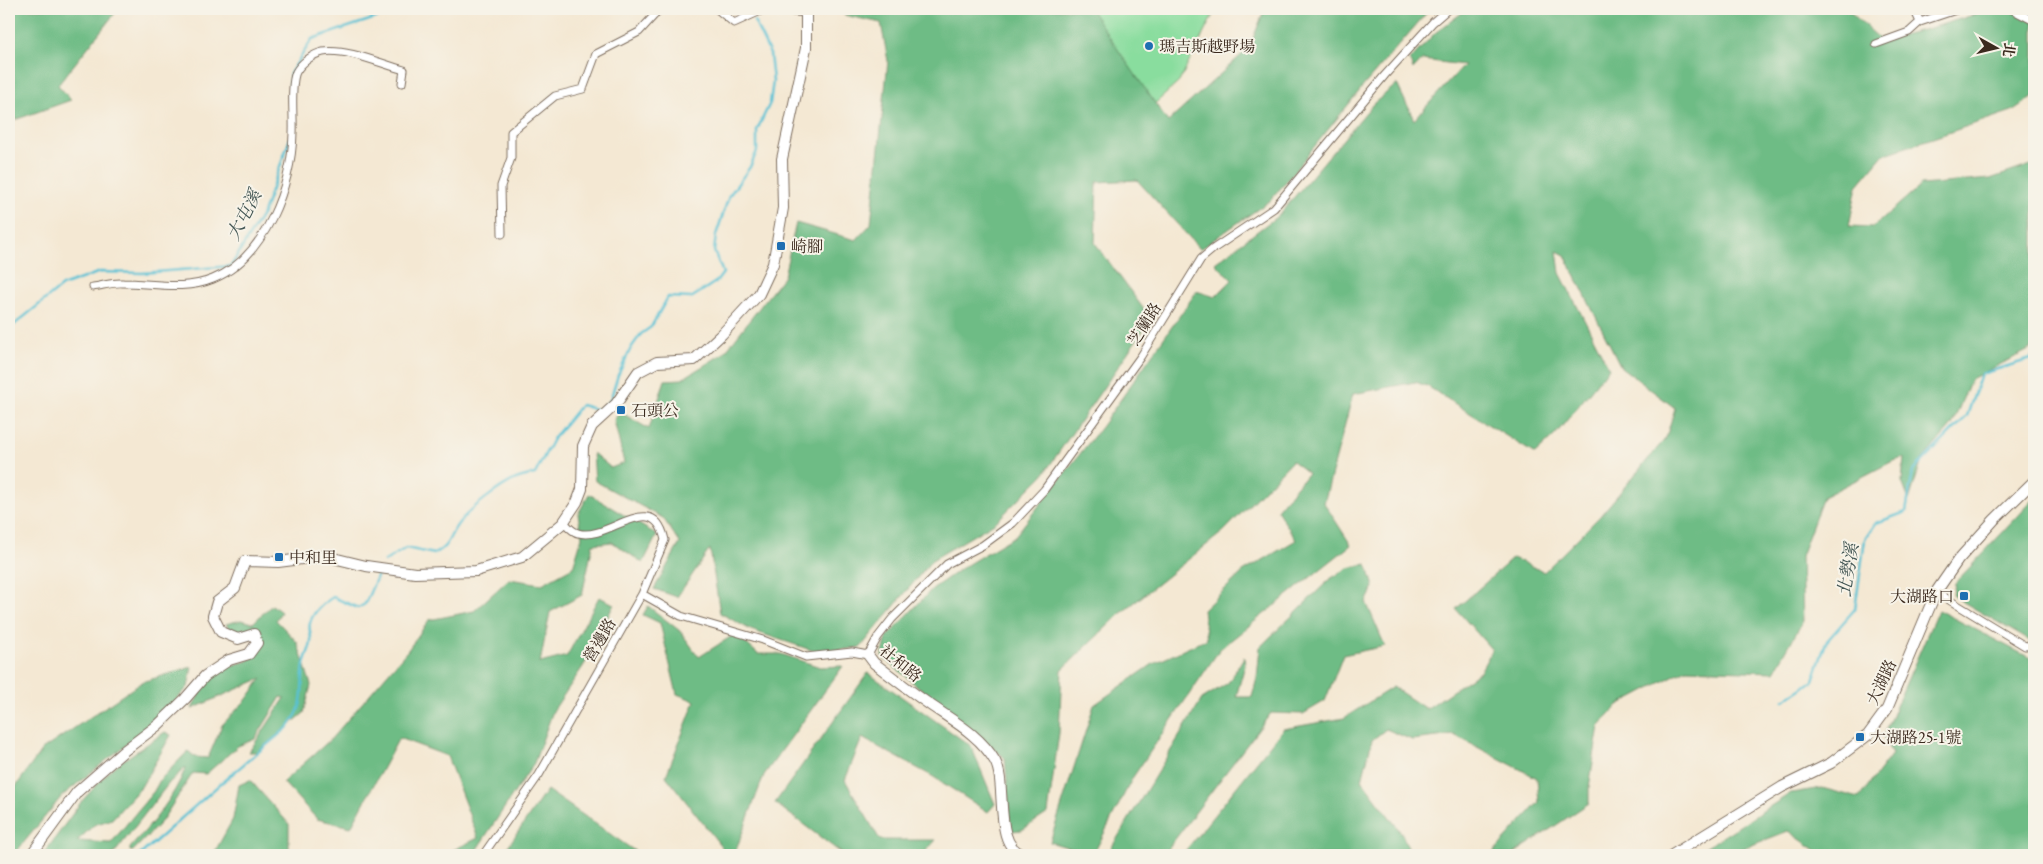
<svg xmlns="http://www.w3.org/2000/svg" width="2043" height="864" font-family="'EB Garamond','Noto Serif TC',serif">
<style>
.green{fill:#89dd9e;stroke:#62845e}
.forest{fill:#6ebc85;stroke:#547352}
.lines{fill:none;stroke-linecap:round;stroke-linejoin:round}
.stream{stroke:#58c1d4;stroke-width:2.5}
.street-casing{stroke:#7c6c5d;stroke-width:9}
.secondary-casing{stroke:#7c6c5d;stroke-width:12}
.street{stroke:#fff;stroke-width:7}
.secondary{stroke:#fff;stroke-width:10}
.poi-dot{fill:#1f6fb2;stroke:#f7f3e8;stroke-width:2}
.labels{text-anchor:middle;stroke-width:4;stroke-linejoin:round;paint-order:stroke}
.poi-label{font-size:16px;fill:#3b2a1e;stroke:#f7f3e8;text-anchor:start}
.street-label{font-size:16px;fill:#3b2a1e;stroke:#f7f3e8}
.water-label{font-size:18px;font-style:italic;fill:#445755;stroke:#f7f3e8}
</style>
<rect width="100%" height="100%" fill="#f7f3e8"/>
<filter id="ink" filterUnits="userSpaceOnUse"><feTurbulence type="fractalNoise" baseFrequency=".02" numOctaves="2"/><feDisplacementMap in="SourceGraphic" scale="10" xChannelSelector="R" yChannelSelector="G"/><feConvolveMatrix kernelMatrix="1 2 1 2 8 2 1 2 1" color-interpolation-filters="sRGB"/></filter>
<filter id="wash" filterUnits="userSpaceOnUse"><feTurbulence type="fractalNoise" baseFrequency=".0096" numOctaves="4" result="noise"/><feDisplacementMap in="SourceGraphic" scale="20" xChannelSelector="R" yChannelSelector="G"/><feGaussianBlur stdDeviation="1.12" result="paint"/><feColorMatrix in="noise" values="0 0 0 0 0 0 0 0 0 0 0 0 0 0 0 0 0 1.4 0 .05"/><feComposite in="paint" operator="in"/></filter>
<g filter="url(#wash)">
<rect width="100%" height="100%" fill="#f4e8d3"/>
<path class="green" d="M 1080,9 L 1216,9 L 1179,82 L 1140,117 Z"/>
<path class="forest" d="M 9,9 L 122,9 L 115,13 L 58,85 L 71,100 L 9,122 Z
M 844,9 L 1090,9 L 1168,122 L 1249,48 L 1265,9 L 1430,9 L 1365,84 L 1271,200 L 1200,249 L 1137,180 L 1097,182 L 1095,243 L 1151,319 L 1043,475 L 996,522 L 932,560 L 861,647 L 820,653 L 751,630 L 720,613 L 710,549 L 677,597 L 654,589 L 680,543 L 663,518 L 595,481 L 593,453 L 611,468 L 624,463 L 614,420 L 620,412 L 649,429 L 665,380 L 682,379 L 724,353 L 784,276 L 796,223 L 856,240 L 871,224 L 888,61 L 881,23 L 844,15 Z
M 1467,9 L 1681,9 L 1726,11 L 1722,9 L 1847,9 L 1881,40 L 1927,29 L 1993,9 L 2015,9 L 2034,18 L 2034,96 L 2012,111 L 1883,155 L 1857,186 L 1849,226 L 1873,227 L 1921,185 L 1990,179 L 2034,164 L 2034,340 L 2031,349 L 1971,379 L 1952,425 L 1922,460 L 1909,500 L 1902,482 L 1904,458 L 1893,461 L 1823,497 L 1801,556 L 1803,621 L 1774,672 L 1686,669 L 1618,705 L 1599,726 L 1589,787 L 1589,803 L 1512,855 L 1491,855 L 1539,802 L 1537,778 L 1454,735 L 1412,740 L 1386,729 L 1372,740 L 1362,780 L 1402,834 L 1411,855 L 1182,855 L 1283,729 L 1344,718 L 1393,687 L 1426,709 L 1480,672 L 1492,650 L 1456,609 L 1513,558 L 1544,572 L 1600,516 L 1666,438 L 1675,408 L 1621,367 L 1565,255 L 1557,251 L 1560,273 L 1609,368 L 1555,435 L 1535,454 L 1427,386 L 1415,382 L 1353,394 L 1324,503 L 1351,545 L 1220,649 L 1133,777 L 1093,855 L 1050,842 L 1094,705 L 1153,664 L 1207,639 L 1203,610 L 1243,572 L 1296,540 L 1277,510 L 1308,473 L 1292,461 L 1224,531 L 1120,614 L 1062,670 L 1059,733 L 1048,813 L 1022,830 L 1011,831 L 1005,758 L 882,657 L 887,637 L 932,589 L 965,566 L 1015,536 L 1102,426 L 1197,291 L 1215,297 L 1232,280 L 1215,263 L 1279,215 L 1373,104 L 1397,84 L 1414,120 L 1464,65 L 1422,60 L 1413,70 L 1410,60 L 1435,33 Z
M 589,494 L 657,535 L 643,563 L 612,542 L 593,544 L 582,595 L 550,612 L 540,663 L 567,656 L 599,597 L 614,604 L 584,665 L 553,711 L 534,763 L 473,855 L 443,855 L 478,838 L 447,756 L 399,738 L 351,827 L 317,819 L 283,782 L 331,739 L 408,650 L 429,620 L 474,611 L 509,579 L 542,584 L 573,567 L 582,537 L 578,514 Z
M 2034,499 L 2034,635 L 2030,641 L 1953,596 L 1955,583 Z
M 1367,564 L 1374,587 L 1366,602 L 1385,646 L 1343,655 L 1325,701 L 1303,714 L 1271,713 L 1163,855 L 1107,855 L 1202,699 L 1228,683 L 1244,657 L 1245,665 L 1236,697 L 1252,697 L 1257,678 L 1260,647 L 1330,579 L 1348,568 Z
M 272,605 L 281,612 L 276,620 L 297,642 L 311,685 L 304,713 L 257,752 L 249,752 L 285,698 L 281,697 L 255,739 L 238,746 L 206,774 L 193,773 L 161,822 L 133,851 L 130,851 L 130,848 C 152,824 174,798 186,767 L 169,783 L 113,855 L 43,855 L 81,802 L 112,768 L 165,732 L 171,735 L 141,787 L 112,819 L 94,825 L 77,841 L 111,843 L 154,791 L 160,780 L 188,751 L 195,757 L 208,758 L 222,725 L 247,699 L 262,678 L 192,709 L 203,686 L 225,667 L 248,661 L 263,646 L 259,633 L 230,630 L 226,624 L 241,620 L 253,623 Z
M 648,606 L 680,631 L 699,657 L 735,634 L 758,654 L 781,654 L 820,667 L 843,666 L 764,775 L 734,855 L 728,855 L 666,776 L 695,701 L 677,694 L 660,623 L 643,615 Z
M 1938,610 L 2034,660 L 2034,855 L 1823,855 L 1788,831 L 1726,855 L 1694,855 L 1791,793 L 1822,788 L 1859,798 L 1892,754 L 1883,736 Z
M 192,667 L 188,687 L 165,713 L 62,796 L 16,852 L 9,849 L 9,796 L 42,750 L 142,682 Z
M 868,673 L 971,746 L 995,804 L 988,812 L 932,776 L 862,738 L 845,780 L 880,840 L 936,840 L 922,855 L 844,855 L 775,803 Z
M 250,780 L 289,824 L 289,855 L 213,855 L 233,819 L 239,785 Z
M 547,790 L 639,854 L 641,855 L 502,855 Z"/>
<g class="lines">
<path class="stream" d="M 747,9 L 750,14
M 290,86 L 290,74 L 312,39 L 403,9
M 9,329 L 62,286 L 100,272 L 142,273 L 231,266 L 263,213 L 290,139
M 385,561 L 406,548 L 434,554 C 452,544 447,538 458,524 C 468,510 500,486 516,479 C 522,477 529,475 535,474 L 553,439 L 581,405 L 598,410 L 610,401 L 618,375 L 631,348 L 641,334 L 651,327 L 668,297 L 691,298 L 717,281 L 723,273 L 714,251 L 716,235 L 729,196 L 750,167 L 757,151 L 757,130 L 770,103 L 773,81 L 770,54 L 754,21
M 1784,700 L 1813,681 L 1826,642 L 1855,609 L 1865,539 L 1876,523 L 1906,512 L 1913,471 L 1967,416 L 1981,374 L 2031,359 L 2034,353
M 140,855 L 220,784 L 287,728 C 307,705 300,692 304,665 C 305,657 310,650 311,642 C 312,636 308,629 310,623 C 313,611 324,603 333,597 L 358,608 L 365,604 L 378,574"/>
</g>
</g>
<g filter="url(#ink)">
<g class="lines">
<defs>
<path id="street" d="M 717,9 L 734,23 L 765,9 L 806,13
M 1914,9 L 1920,22
M 2011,9 L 2034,21
M 1876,44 L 1909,32 L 1920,22 L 1959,9
M 502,234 L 501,186 L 511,158 L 511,132 L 555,96 L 583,89 L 596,54 L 639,32 L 660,9
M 93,287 C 102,286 113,282 123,283 C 153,283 184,291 213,279 C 265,258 292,185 293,133 C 294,118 290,85 296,72 C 301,63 313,54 323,52 C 346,48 382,64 404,70 L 402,83
M 1936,592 L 2025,646 L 2034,645
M 642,594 L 681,616 L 763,640 L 806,657 L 852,652 L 868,655 L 878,637 L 892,619 L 947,564 L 983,545 L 1013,523 L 1044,490 L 1141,356 L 1201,259 L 1213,249 L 1274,208 L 1385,75 L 1433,22 L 1448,9
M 483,855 L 539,775 L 642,594 L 665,540 C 653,487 609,542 578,533 C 572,532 567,525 563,521"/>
<path id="secondary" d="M 868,655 L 874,663 C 892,677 910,691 929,704 C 953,721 980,735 995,761 C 1008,784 992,847 1024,855
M 31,855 L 77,792 L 125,750 L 158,725 L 185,699 L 205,676 L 229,660 L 249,654 L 257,643 L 254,634 L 238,639 L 221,632 L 213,616 L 217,602 L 235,588 L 245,561 L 278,562 L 325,556 L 366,566 L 415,573 L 476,571 L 522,557 L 563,523 L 577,502 L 582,489 L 583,446 L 592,426 L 616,404 L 638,372 L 657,362 L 694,360 L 722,334 L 759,294 L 773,264 L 783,208 L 782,159 L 806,48 L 806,9
M 1672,855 L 1782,787 L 1831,763 L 1868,735 L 1887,709 L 1936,592 L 1958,560 L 1994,520 L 2034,481"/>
</defs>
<use href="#street" class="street-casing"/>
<use href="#secondary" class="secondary-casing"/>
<use href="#street" class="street"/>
<use href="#secondary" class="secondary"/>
</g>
</g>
<g class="poi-dot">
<circle cx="1149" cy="46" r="5"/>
<rect x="776" y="241" width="10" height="10" rx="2.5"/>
<rect x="616" y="405" width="10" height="10" rx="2.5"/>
<rect x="274" y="552" width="10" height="10" rx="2.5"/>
<rect x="1959" y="591" width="10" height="10" rx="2.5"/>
<rect x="1855" y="732" width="10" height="10" rx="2.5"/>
</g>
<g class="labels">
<g class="poi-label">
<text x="1159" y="52">瑪吉斯越野場</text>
<text x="791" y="252">崎腳</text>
<text x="631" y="416">石頭公</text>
<text x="289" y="563">中和里</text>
<text x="1954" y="602" text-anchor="end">大湖路口</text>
<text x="1870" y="743">大湖路25-1號</text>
</g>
<g class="street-label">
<text transform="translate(1144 324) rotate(-58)" y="6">芝蘭路</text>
<text transform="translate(599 640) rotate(-60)" y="6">營邊路</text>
<text transform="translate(901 663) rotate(39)" y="6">社和路</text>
<text transform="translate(1881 682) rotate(-65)" y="6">大湖路</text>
</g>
<g class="water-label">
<text transform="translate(244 215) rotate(-63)" y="6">大屯溪</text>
<text transform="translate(1848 570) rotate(-81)" y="6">北勢溪</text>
</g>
</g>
<rect width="2043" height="864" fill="none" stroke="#f7f3e8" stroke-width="30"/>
<g transform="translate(1996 48) rotate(98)" stroke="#f7f3e8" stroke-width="4" paint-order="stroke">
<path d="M0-4L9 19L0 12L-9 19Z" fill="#3b2a1e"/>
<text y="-8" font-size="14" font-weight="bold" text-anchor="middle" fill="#3b2a1e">北</text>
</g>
</svg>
